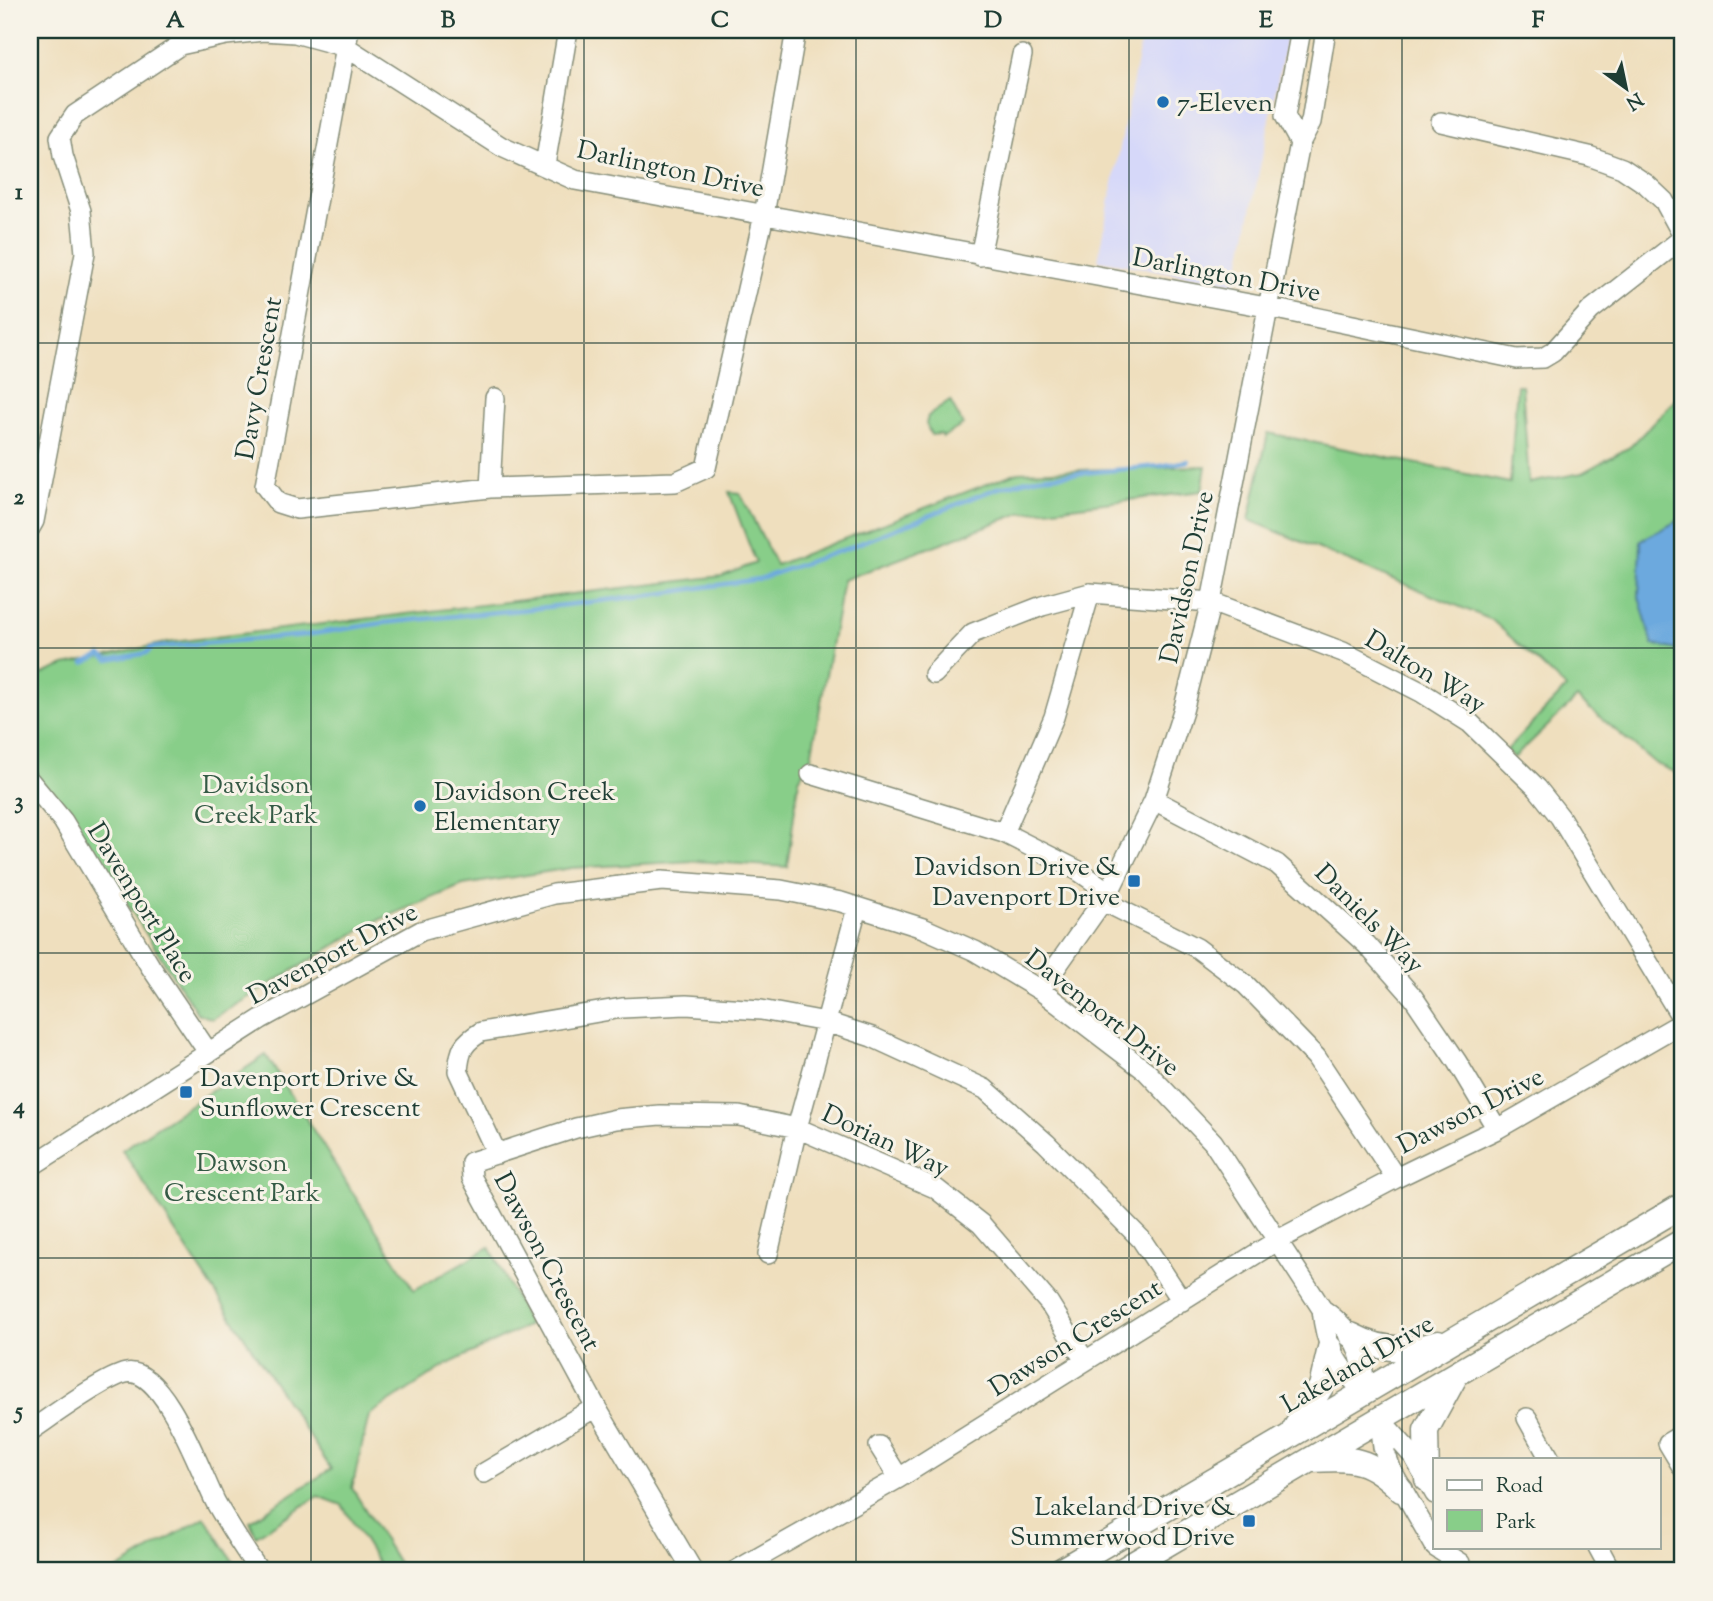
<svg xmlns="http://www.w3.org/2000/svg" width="1713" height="1601" font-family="'Sorts Mill Goudy',serif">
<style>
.built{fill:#d6d8f9}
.green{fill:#88ce89;stroke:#54865e;stroke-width:2}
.water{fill:#6ca9de;stroke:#467389;stroke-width:2}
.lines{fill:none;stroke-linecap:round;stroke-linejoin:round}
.stream{stroke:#6ca9de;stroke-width:4.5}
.minor-casing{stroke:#878e79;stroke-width:22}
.major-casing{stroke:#878e79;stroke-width:27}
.minor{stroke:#fff;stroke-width:19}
.major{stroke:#fff;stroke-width:24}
.grid{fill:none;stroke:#1f3d34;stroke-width:2;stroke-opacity:0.55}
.poi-dot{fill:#1f6fb2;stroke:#f7f3e8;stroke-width:2.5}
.labels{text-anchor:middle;stroke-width:6;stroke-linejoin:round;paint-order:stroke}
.poi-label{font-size:26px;fill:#1f3d34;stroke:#f7f3e8;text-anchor:start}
.street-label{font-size:26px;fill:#1f3d34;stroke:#f7f3e8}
.park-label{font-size:26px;fill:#345a45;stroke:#f7f3e8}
.neatline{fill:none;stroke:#1f3d34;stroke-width:2.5}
.grid-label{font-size:23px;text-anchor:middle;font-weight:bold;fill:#1f3d34}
</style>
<rect width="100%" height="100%" fill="#f7f3e8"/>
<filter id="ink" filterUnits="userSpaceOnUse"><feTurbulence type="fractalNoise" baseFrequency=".0143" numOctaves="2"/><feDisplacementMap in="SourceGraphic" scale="14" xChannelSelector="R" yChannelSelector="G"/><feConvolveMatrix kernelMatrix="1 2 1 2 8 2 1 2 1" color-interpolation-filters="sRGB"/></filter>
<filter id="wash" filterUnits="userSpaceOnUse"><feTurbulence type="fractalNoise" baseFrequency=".00686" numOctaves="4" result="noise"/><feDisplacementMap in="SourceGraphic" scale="28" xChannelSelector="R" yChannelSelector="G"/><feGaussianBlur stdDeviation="1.57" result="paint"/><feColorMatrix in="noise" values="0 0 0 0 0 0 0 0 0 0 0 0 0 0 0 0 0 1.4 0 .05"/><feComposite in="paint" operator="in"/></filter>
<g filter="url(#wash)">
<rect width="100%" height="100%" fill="#efdfbe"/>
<path class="built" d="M 1143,30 L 1288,30 L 1236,284 L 1098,260 Z"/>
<path class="green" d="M 1517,385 L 1522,385 L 1529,483 L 1582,473 L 1630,447 L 1683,392 L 1683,776 L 1656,764 L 1577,698 L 1514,758 L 1506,751 L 1566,688 L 1492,620 L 1249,520 L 1268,433 L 1510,483 Z
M 950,401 L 963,425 L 943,437 L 940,434 L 931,435 L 926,424 L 928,416 Z
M 1206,466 L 1202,491 L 1021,513 L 843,580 L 811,758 L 799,779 L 787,867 L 694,861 L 571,868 L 463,885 L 374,922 L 212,1019 L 197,1013 L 79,829 L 30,767 L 30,679 L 65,665 L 165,643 L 722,576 L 756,563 L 729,492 L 740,493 L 776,565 L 1018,472 Z
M 266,1055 L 414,1290 L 490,1247 L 529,1325 L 448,1364 L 369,1415 L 352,1488 L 403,1571 L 383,1571 L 342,1505 L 318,1496 L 256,1536 L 250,1521 L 331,1469 L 122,1150 Z
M 205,1517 L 239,1571 L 115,1571 Z"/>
<path class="water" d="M 1683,518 L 1683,651 L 1653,645 L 1639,597 L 1641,540 Z"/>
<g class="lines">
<path class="stream" d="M 84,663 L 101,655 L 109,660 L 147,653 L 151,648 L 306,635 L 383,623 L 530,609 L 652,595 L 759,579 L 848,548 L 995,489 L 1038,477 L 1160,466 L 1188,461"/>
</g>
</g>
<g filter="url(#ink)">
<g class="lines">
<defs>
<path id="minor" d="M 349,30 L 265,486 L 278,503 L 297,509 L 490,488 L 675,482 L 706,468 L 764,215 L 796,30
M 1441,122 L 1589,156 L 1622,168 L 1646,184 L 1664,201 L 1683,236
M 1300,143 L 1285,116 L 1301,30
M 545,165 L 568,30
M 980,256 L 1022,55
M 490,488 L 495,398
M 30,528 L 34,521 L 85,253 L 81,211 L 63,156 L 60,137 L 75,115 L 180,45 L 226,35 L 263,31 L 295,33 L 346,47 L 502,147 L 575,180 L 1266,307 L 1517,359 L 1543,358 L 1553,352 L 1591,310 L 1683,238
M 934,674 L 973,633 L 1042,606 L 1090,593 L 1211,602 L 1343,652 L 1421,692 L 1470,723 L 1537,788 L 1560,817 L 1683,1020
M 811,774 L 1004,833 L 1077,870 L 1109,892
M 30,781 L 63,821 L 150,966 L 208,1052
M 1154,800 L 1277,864 L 1367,945 L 1413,997 L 1457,1062 L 1497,1129
M 1004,833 L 1054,717 L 1090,593
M 1103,901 L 1197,948 L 1246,985 L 1316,1057 L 1396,1178
M 1040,990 L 1109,892 L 1154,800 L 1183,711 L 1211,602 L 1300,143 L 1311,122 L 1326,30
M 497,1154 L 458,1071 C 460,1049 463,1043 481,1032 L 622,1008 L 686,1005 L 761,1010 L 826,1022 L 872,1037 L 985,1089 L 1046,1143 L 1141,1239 L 1182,1301
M 30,1167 L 261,1019 L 421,931 L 554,894 L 662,881 L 781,890 L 841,902 L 923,928 L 975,951 L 1040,990 L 1146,1071 L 1213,1142 L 1322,1309 C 1356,1333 1363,1351 1365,1392
M 768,1254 L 797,1128 L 857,908
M 1322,1309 C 1325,1347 1337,1367 1365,1392
M 1527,1418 L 1550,1459
M 1380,1419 L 1383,1447 L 1392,1471 L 1435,1546
M 1380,1419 L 1414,1457 L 1435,1494
M 30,1431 C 51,1417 105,1377 126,1373 C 164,1365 202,1476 216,1503 C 229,1526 244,1549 259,1571
M 1683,1434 L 1668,1443 L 1683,1468
M 879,1446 L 899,1478
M 484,1473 L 596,1407
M 1435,1547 L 1460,1563
M 1598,1547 L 1611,1571
M 693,1571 L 596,1407 L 472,1178 L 471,1162 L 576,1128 L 616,1119 L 660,1115 L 739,1116 L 797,1128 L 935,1188 L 981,1224 L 1049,1303 L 1085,1361
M 735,1571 L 899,1478 L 1278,1240 L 1396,1178 L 1497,1129 L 1683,1022"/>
<path id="major" d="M 1351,1335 C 1379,1350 1407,1353 1438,1343
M 1294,1430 L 1321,1387 L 1330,1348
M 1310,1460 C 1354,1458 1369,1458 1401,1490
M 1427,1479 L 1426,1430 L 1456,1375
M 1060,1571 L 1683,1205
M 1121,1571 L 1683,1241"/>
</defs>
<use href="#minor" class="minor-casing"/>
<use href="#major" class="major-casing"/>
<use href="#minor" class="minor"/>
<use href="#major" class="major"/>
</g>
</g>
<path class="grid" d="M 311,30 L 311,1571M 584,30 L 584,1571M 856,30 L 856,1571M 1129,30 L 1129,1571M 1402,30 L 1402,1571M 30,343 L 1683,343M 30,648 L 1683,648M 30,953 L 1683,953M 30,1258 L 1683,1258"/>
<g class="poi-dot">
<circle cx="1163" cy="102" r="7"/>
<circle cx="420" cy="806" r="7"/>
<rect x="1127" y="874" width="14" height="14" rx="3.5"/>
<rect x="179" y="1085" width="14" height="14" rx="3.5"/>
<rect x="1242" y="1514" width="14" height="14" rx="3.5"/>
</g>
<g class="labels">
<g class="poi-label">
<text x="1177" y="111">7-Eleven</text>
<text x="434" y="800">Davidson Creek<tspan x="434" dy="30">Elementary</tspan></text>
<text x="1120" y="875" text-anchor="end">Davidson Drive &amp;<tspan x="1120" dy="30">Davenport Drive</tspan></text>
<text x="200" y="1086">Davenport Drive &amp;<tspan x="200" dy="30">Sunflower Crescent</tspan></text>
<text x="1235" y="1515" text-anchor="end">Lakeland Drive &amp;<tspan x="1235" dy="30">Summerwood Drive</tspan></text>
</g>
<g class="street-label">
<text transform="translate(671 168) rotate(12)" y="9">Darlington Drive</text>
<text transform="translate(1227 274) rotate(11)" y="9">Darlington Drive</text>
<text transform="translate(258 378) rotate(-80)" y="9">Davy Crescent</text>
<text transform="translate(1186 577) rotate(-78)" y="9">Davidson Drive</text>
<text transform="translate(1426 671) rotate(31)" y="9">Dalton Way</text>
<text transform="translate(143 902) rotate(58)" y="9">Davenport Place</text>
<text transform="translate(1370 918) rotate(45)" y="9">Daniels Way</text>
<text transform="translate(332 953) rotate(-28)" y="9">Davenport Drive</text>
<text transform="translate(1103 1012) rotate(38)" y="9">Davenport Drive</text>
<text transform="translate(1470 1110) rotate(-27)" y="9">Dawson Drive</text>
<text transform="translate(886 1140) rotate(25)" y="9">Dorian Way</text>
<text transform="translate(548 1261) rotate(62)" y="9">Dawson Crescent</text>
<text transform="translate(1075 1337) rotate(-32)" y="9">Dawson Crescent</text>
<text transform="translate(1357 1363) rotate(-30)" y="9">Lakeland Drive</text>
</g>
<g class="park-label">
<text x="256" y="793">Davidson<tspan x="256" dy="30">Creek Park</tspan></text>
<text x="242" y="1171">Dawson<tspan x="242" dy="30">Crescent Park</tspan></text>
</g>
</g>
<rect width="1713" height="1601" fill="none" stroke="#f7f3e8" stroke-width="77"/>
<rect x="1433" y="1458" width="228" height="91" fill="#f7f3e8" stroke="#a1aaa0" stroke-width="2"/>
<rect x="1447" y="1480" width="35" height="10" fill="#ffffff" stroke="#a1aaa0" stroke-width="2"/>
<text x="1496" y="1492" font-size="21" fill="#1f3d34">Road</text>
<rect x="1447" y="1510" width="35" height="21" fill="#88ce89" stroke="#a1aaa0" stroke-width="2"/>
<text x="1496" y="1528" font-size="21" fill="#1f3d34">Park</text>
<g transform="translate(1626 88) rotate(147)" stroke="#f7f3e8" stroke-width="5" paint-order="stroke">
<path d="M0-5L12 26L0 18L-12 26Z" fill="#1f3d34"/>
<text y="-10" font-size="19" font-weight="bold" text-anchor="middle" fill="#1f3d34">N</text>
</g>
<rect x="38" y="38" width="1636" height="1524" class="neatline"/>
<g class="grid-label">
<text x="175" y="27">A</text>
<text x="448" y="27">B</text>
<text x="720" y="27">C</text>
<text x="993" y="27">D</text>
<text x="1266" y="27">E</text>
<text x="1538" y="27">F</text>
<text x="19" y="199">1</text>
<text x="19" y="504">2</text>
<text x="19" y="808">3</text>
<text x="19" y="1113">4</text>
<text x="19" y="1418">5</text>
</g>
</svg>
